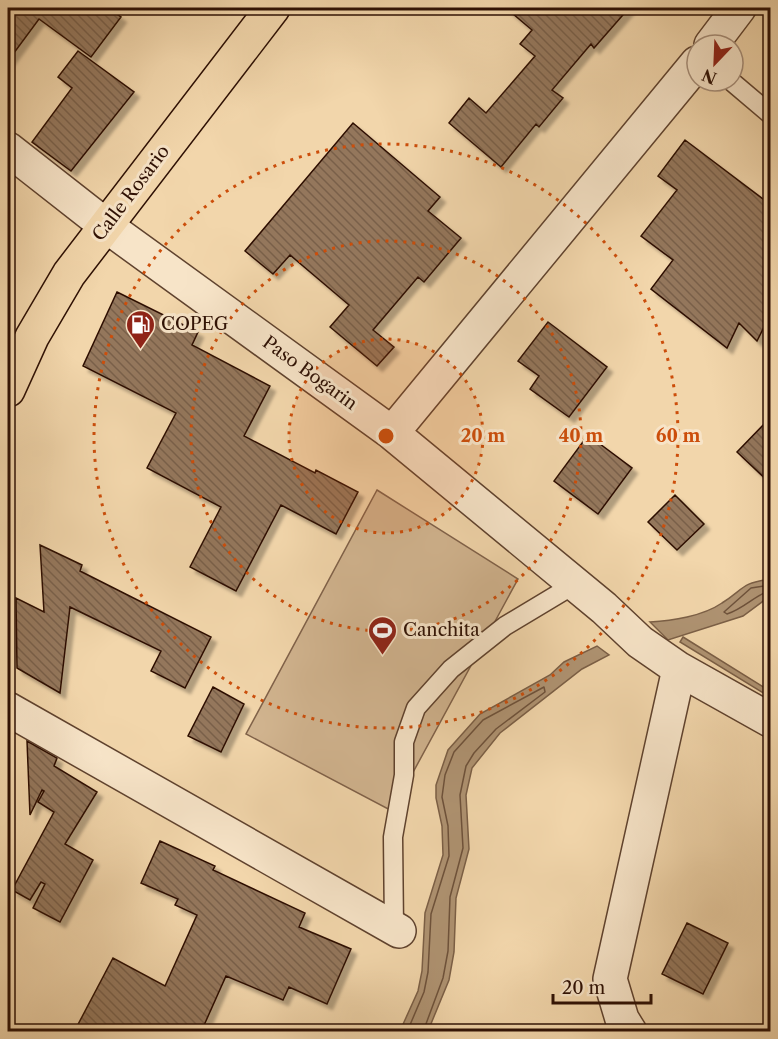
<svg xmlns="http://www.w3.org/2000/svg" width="778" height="1039" font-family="'Libre Caslon Text',serif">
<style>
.pitch{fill:#d1b48f;stroke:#80624a;stroke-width:1.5}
.water{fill:#af9372;stroke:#7b5f46;stroke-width:1.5}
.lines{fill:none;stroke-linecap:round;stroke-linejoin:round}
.shore{stroke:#6e523b;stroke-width:1.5}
.building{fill:url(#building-back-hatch);stroke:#2e1004;stroke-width:1.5;filter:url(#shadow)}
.lane-casing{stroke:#5f422e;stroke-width:21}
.street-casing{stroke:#5f422e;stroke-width:36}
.primary-casing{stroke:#2e1004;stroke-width:36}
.lane{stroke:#f7e4c8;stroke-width:18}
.street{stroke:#f7e4c8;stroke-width:33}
.primary{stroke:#f2d6ab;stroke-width:33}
.ring{fill:none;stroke:#cc4e0b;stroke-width:3;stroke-dasharray:3 6}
.labels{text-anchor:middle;stroke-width:6;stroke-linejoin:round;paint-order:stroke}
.street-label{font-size:18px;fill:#2e1004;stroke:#f7e4c8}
.poi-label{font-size:18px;fill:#2e1004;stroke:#f7e4c8;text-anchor:start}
.centre{fill:#cc4e0b;stroke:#f7e4c8;stroke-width:3}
.ring-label{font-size:18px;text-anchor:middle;font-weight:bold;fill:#cc4e0b;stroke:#f7e4c8;stroke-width:6;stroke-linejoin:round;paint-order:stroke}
</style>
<defs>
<pattern id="building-back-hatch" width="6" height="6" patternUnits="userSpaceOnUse" patternTransform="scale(1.5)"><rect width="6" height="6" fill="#94775b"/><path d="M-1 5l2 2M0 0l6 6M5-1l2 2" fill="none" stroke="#796049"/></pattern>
<filter id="shadow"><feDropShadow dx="5.5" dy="5.5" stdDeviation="1.5" flood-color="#0004"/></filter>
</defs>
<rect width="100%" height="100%" fill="#f2d6ab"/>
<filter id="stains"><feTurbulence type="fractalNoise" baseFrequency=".00333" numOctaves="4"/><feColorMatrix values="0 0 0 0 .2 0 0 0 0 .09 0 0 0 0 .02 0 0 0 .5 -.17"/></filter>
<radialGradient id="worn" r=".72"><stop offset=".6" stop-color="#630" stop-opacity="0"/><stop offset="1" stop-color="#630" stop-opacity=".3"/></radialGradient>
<path class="pitch" d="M 377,490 L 518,579 L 392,811 L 246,734 Z"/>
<path class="water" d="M 770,579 L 770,596 L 743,616 L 668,640 L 650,622 C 672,621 703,616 722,603 C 744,589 741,583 770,579 Z
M 683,637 L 770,691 L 770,697 L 680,642 Z
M 597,646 L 609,655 L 582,669 L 500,733 L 472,768 L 466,795 L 469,849 L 456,898 L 454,952 L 449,980 L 428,1031 L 400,1031 L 418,991 L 422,971 L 425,913 L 443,855 L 442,826 L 436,798 L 436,785 L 448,750 L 480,714 L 550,675 L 564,662 Z"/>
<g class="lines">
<path class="shore" d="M 770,585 L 751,588 L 724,612 L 727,614 C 744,609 759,592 770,591
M 407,1032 L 424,992 L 428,972 L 431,914 L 449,856 L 448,826 L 442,797 L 445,775 L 454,752 L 483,720 L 544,687 L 545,692 L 496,729 L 474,753 L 466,766 L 460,795 L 463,848 L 450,897 L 448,951 L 443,978 L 423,1032"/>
</g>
<path class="building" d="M 8,8 L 108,8 L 121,17 L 91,57 L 39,19 L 8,61 Z
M 506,8 L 629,8 L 594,48 L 591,44 L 552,90 L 563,98 L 539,127 L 536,124 L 501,167 L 449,123 L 469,98 L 486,113 L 535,56 L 520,44 L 532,30 Z
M 78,51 L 134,92 L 71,171 L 32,142 L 72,88 L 58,77 Z
M 353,123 L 440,197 L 428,211 L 461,238 L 424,282 L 418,277 L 373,330 L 394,347 L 377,366 L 330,327 L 349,305 L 290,255 L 273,274 L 245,251 Z
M 685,140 L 771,205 L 771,313 L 757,341 L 739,323 L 727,348 L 651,289 L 673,260 L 641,236 L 677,190 L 658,176 Z
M 117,292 L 198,332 L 192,345 L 270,386 L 244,436 L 315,473 L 316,470 L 358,492 L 336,534 L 281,505 L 236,591 L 190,567 L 221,507 L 147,468 L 176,413 L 83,366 Z
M 548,322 L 607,367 L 569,417 L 530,389 L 539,376 L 518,361 Z
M 771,417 L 771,484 L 737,452 Z
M 588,435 L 632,468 L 598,514 L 554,481 Z
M 675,495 L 704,524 L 677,550 L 648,522 Z
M 40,545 L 82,565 L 80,571 L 211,637 L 185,688 L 151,671 L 161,651 L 70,607 L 60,693 L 17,668 L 16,598 L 44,612 Z
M 213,687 L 244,704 L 221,752 L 188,736 Z
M 27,741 L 57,758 L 54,766 L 97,792 L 65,844 L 93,860 L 60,922 L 33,908 L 45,884 L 41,882 L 30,900 L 12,890 L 54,812 L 38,802 L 44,791 L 42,790 L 30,815 Z
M 160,841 L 215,866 L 213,870 L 305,913 L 299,927 L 351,949 L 327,1004 L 289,987 L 283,1000 L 226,976 L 201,1032 L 74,1032 L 113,958 L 165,986 L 197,915 L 175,905 L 178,899 L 141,883 Z
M 687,923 L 728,943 L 703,994 L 662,974 Z"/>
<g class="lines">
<defs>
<path id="lane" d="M 731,81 L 770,114
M 394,928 L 393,837 L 404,775 L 404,742 L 416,708 L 451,669 L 505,626 L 575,584"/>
<path id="street" d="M 711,45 L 739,8
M 8,149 L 105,225 L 392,433 L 604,608 L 640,642 L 679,669 L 770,720
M 392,433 L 697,63
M 8,709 L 399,931
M 630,1032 L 622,1019 L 610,979 L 679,669"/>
<path id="primary" d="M 8,390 L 32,337 L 69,274 L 273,8"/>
</defs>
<use href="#lane" class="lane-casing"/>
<use href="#street" class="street-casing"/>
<use href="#primary" class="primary-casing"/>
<use href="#lane" class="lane"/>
<use href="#street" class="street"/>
<use href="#primary" class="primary"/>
</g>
<circle cx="386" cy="436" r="97" fill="#cc4e0b" fill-opacity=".12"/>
<g class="ring">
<circle cx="386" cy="436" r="97"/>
<circle cx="386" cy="436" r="195"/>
<circle cx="386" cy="436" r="292"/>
</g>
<defs>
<symbol id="fuel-pin" viewBox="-11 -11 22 30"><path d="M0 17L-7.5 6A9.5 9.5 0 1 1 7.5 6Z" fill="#8f2418" stroke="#f7e4c8"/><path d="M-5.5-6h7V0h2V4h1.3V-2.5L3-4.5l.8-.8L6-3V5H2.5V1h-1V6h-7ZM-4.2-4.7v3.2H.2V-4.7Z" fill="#fff"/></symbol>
<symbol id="stadium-pin" viewBox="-11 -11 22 30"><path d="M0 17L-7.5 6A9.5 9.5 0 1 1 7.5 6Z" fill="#8f2418" stroke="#f7e4c8"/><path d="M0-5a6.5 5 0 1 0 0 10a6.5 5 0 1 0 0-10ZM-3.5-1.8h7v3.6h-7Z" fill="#fff"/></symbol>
</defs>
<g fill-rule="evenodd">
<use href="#fuel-pin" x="124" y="308" width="33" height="45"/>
<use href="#stadium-pin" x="366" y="614" width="33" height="45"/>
</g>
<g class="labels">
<g class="street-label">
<text transform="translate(131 193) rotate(-53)" y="6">Calle Rosario</text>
<text transform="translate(310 373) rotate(36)" y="6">Paso Bogarin</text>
</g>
<g class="poi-label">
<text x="161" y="330">COPEG</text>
<text x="403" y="636">Canchita</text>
</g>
</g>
<circle cx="386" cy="436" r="9" class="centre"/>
<g class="ring-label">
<text x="483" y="442">20 m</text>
<text x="581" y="442">40 m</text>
<text x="678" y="442">60 m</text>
</g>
<rect width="778" height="1039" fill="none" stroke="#f2d6ab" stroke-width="30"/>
<rect x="9" y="9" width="760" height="1021" fill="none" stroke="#2e1004" stroke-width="3"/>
<rect x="15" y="15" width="748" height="1009" fill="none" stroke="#2e1004" stroke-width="1.5"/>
<g transform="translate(715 63) rotate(203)"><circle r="28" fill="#f7e4c8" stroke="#a78f7a" stroke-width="1.5"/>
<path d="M0-4.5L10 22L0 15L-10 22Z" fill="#8f2418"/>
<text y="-9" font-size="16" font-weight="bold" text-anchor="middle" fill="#2e1004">N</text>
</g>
<path d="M553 994v9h98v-9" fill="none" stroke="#2e1004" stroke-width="3"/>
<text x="562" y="994" font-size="18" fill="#2e1004" stroke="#f7e4c8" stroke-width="4.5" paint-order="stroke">20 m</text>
<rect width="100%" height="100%" filter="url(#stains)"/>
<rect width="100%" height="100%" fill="url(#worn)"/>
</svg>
